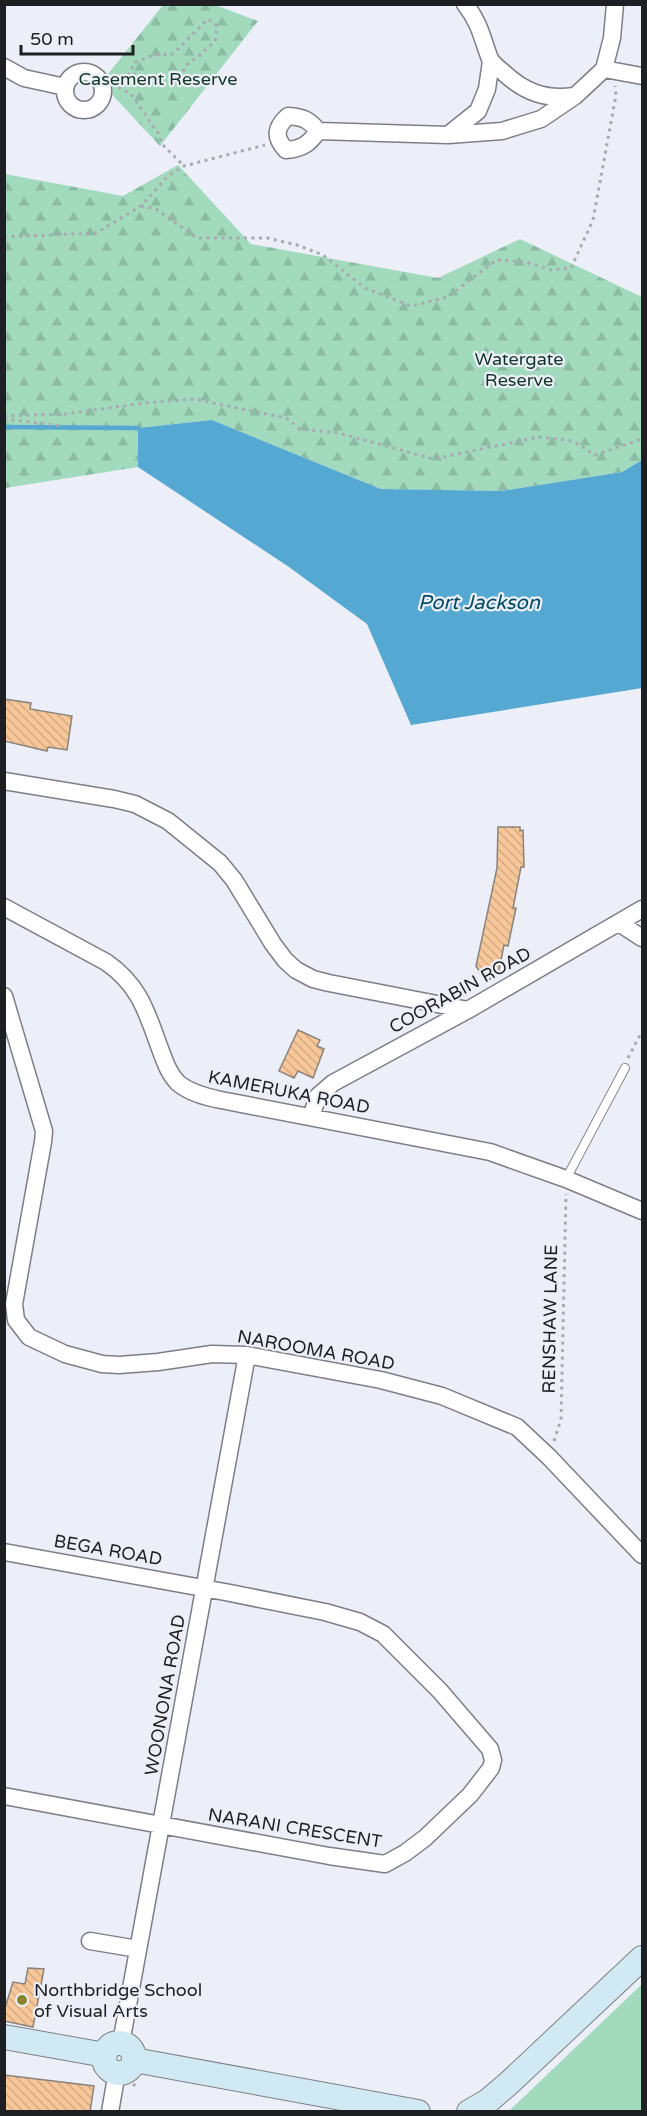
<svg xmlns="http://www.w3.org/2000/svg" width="647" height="2116" font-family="'Varela Round',sans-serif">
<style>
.forest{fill:url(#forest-firs)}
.park{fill:#a2dabd}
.water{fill:#54a8d2}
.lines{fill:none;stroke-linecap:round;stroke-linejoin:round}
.stream{stroke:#54a8d2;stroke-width:4.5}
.building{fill:url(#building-back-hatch);stroke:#89837d;stroke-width:1.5}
.lane-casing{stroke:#7c7f87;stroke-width:10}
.street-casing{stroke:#7c7f87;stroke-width:19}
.secondary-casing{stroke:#7c7f87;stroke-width:26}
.path{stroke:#a8aab1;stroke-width:3;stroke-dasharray:3 4.5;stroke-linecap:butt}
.lane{stroke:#fff;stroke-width:8}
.street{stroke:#fff;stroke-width:16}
.secondary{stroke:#d0e9f2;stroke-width:24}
.poi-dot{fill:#87842c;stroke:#eceff7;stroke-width:2}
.labels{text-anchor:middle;stroke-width:4.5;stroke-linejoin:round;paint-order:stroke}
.park-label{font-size:18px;fill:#113727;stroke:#eceff7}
.street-label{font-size:18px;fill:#1e1f22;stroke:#eceff7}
.poi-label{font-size:18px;fill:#1e1f22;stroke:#eceff7;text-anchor:start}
.water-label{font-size:20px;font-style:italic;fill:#004a66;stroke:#eceff7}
</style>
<defs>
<pattern id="forest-firs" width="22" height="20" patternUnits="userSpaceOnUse" patternTransform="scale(1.5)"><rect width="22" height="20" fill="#a2dabd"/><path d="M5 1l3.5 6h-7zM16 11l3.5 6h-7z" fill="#8bbba2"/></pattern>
<pattern id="building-back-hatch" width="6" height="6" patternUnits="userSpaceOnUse" patternTransform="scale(1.5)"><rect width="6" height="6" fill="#f8c799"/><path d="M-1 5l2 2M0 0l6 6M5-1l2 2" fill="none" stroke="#d4aa84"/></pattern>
</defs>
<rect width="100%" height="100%" fill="#eceff7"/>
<path class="forest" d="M 163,5 L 215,5 L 258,21 L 160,146 L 106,88 L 104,79 Z
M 178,165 L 251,244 L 438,278 L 520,239 L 642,297 L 642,460 L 622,472 L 501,491 L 381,489 L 212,420 L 138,428 L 138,467 L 5,488 L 5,174 L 123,196 Z"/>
<path class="park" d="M 641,1985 L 642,2111 L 509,2111 Z"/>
<path class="water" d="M 212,420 L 381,489 L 501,491 L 622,472 L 642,460 L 642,688 L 411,725 L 367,624 L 289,567 L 138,467 L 138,428 Z"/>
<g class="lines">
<path class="stream" d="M 4,427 L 138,428"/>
</g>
<path class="building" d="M 4,699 L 31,703 L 30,709 L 72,716 L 67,750 L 48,747 L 47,751 L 4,741 Z
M 498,827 L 520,827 L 520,831 L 523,830 L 524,867 L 521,867 L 513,908 L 516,908 L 508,946 L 504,945 L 498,975 L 486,981 L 476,966 L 497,868 Z
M 298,1030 L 320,1040 L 317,1046 L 324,1049 L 313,1078 L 298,1071 L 294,1078 L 279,1071 Z
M 28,1968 L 44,1969 L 33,2027 L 4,2021 L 4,2011 L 13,1982 L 25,1984 Z
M 4,2075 L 94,2086 L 90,2112 L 4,2112 Z"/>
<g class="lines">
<defs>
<path id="lane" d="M 566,1179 L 625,1068"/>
<path id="street" d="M 465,4 C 480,23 482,38 490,59 C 493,64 498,68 503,72 C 524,92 545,100 574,96
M 4,67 L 24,78 L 65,87
M 604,69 L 642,76
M65 91a19 19 0 1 1 38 0a19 19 0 1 1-38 0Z
M 318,131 C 309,119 302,117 288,116 C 275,128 274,137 286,150 C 302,149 309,144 318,131 L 448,135 L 478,111 L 487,89 L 491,61
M 448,135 L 502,131 L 541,119 L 575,96 L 604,69 L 612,38 L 615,4
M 4,781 L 114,799 L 135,804 L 168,821 L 220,863 L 234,880 L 273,944 L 285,960 L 296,970 L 313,979 L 329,983 L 468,1010
M 4,907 L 106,962 C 139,985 146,1010 159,1046 C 164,1059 168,1073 178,1083 C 190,1093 206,1097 221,1100 L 490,1152 L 566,1179 L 642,1211
M 619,923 L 642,938
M 4,996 L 44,1131 L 43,1142 L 14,1304 L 16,1320 L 29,1337 L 65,1354 L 102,1364 L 119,1365 L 158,1362 L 212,1354 L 247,1355 L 381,1380 L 442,1396 L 517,1427 L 549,1457 L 642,1555
M 311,1117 L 318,1096 L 333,1083 L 468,1010 L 642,909
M 4,1552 L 225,1592 L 325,1612 L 360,1622 L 383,1634 L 440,1691 L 490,1749 L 493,1760 L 491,1768 L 470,1795 L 425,1838 L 405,1853 L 385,1864 L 329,1856 L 4,1796
M 90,1941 L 138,1949
M 121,2043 L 247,1355
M 110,2112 L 117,2072"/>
<path id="secondary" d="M 4,2037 L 105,2055
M104 2058a15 15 0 1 1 30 0a15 15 0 1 1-30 0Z
M 134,2060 L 418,2112
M 469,2112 L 488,2101 L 508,2084 L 642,1958"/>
</defs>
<use href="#lane" class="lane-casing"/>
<use href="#street" class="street-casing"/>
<use href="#secondary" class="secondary-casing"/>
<path class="path" d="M 114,85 L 132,73 L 158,83 L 180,82 L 185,66 L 200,55 L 215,41 L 217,26 L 208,19 L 173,54 L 154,55 L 135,62 L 127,77
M 104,87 L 114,85 L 131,94 L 158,133 L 162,144 L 184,166
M 141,206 L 156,209 L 197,238 L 267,238 L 297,245 L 323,255 L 365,288 L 411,306 L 448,297 L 496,260 L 526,262 L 551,270 L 571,268 L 593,220 L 616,95 L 615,86
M 4,237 L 96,233 L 141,206 L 168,176 L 184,166 L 265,145
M 4,416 L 66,414 L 144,403 L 194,399 L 286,418 L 300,429 L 339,433 L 433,459 L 539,437 L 573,441 L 595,455 L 642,439
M 4,419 L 64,426
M 628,1058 L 642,1031
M 554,1441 L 561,1419 L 566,1194
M 133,2086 L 138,2081"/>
<use href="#lane" class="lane"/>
<use href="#street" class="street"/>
<use href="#secondary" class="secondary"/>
</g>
<circle class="poi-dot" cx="22" cy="2000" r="6"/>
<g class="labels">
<g class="park-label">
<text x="158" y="85">Casement Reserve</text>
<text x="519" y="365">Watergate<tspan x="519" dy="21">Reserve</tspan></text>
</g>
<g class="street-label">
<text transform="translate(460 990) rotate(-29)" y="6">COORABIN ROAD</text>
<text transform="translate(289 1092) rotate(11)" y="6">KAMERUKA ROAD</text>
<text transform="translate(550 1319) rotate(-89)" y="6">RENSHAW LANE</text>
<text transform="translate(316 1350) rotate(10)" y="6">NAROOMA ROAD</text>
<text transform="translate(108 1550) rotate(10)" y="6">BEGA ROAD</text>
<text transform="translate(165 1695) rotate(-80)" y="6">WOONONA ROAD</text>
<text transform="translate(295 1828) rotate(9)" y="6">NARANI CRESCENT</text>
</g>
<g class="poi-label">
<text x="34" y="1996">Northbridge School<tspan x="34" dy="21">of Visual Arts</tspan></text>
</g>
<g class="water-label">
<text x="479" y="609">Port Jackson</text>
</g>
</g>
<rect width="647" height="2116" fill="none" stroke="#1e1f22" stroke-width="12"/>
<path d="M21 45v9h112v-9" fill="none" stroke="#1e1f22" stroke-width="3"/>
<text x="30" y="45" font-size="18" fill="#1e1f22" stroke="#eceff7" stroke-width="4.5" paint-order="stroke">50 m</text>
</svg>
